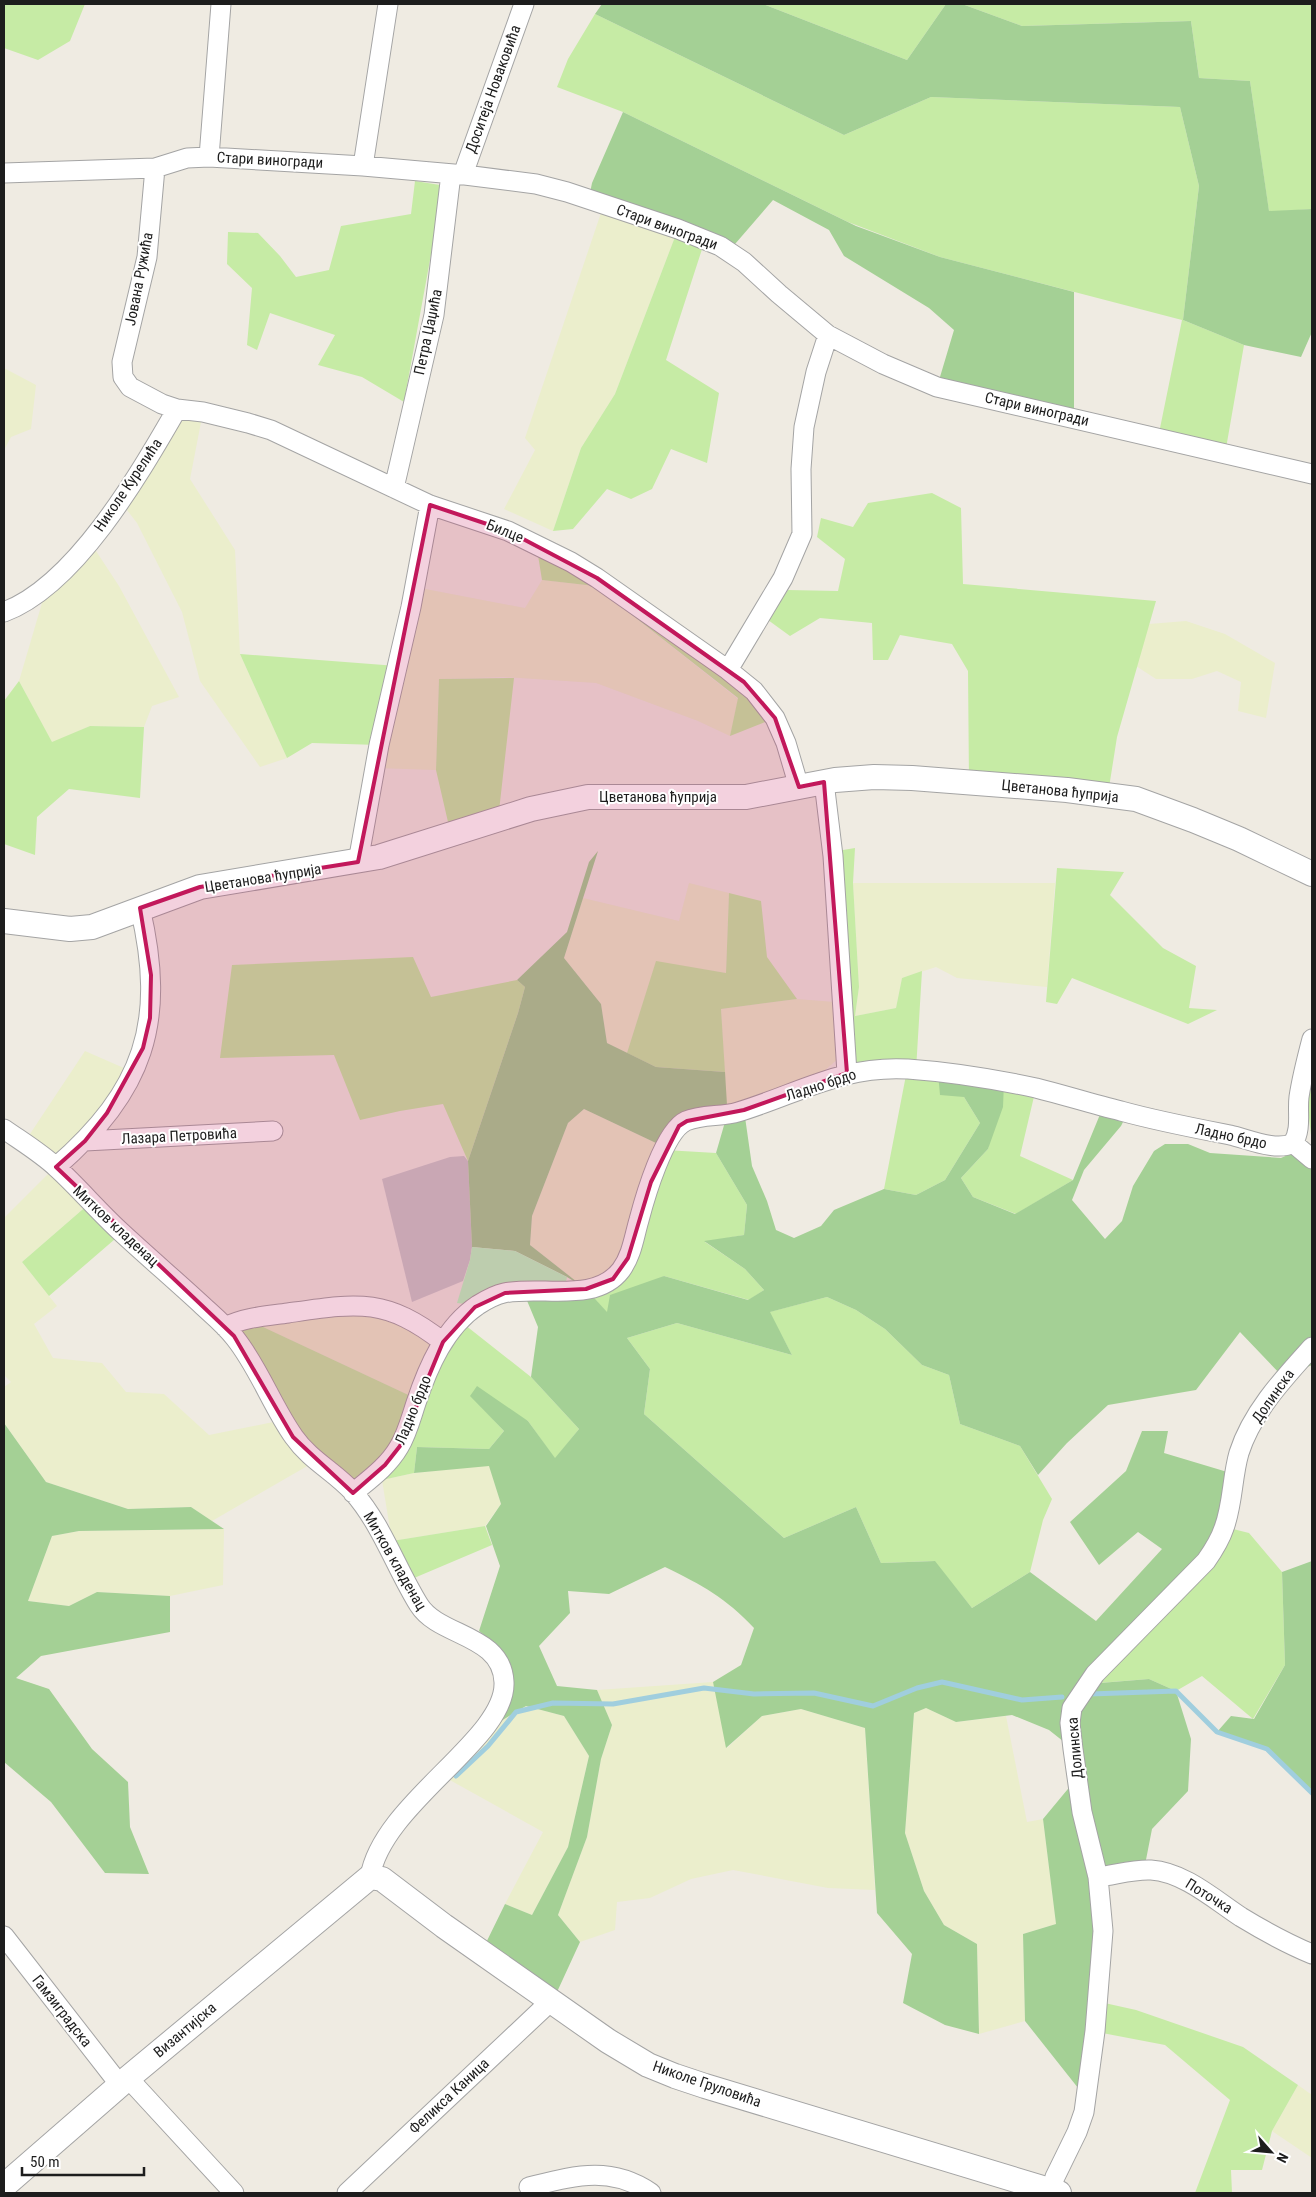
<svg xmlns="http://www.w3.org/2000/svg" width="1316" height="2197" font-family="'Roboto Condensed',sans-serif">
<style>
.religious{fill:#cbcbcb}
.farmland{fill:#ebeecc}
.grass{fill:#c6eba5}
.forest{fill:#a4d095}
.park{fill:#bcfbc3}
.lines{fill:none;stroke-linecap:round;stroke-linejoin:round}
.stream{stroke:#a0cede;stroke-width:5}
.minor-casing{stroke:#a4a4a4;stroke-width:21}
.tertiary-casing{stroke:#a4a4a4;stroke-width:26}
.minor{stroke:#fff;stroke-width:19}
.tertiary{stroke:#fff;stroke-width:24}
.marked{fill:#c2185b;fill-opacity:0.2;stroke:#c2185b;stroke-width:4;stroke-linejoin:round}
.labels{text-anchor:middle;stroke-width:4;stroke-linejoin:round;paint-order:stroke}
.street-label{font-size:15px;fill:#1d1d1d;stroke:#fff}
</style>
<rect width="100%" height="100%" fill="#efebe2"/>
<path class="religious" d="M 464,1156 L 468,1161 L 472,1247 L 470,1260 L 463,1281 L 412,1302 L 382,1179 L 450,1157 Z"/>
<path class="farmland" d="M 604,204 L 678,229 L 615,394 L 581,448 L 553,531 L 504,509 L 535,450 L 525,438 Z
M 4,368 L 36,385 L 31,429 L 11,437 L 4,450 Z
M 177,409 L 203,412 L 190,479 L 235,550 L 240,654 L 287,758 L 260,767 L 200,681 L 182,612 L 137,523 L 120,501 Z
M 87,544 L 96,551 L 119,586 L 179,697 L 152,706 L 144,727 L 90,726 L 52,743 L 19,681 L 47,586 Z
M 542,580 L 595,586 L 738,699 L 730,736 L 698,721 L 596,683 L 503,677 L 439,679 L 436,770 L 375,768 L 415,587 L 525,608 Z
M 1186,621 L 1225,634 L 1275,663 L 1266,718 L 1238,711 L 1241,682 L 1217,671 L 1192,679 L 1156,679 L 1136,666 L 1149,624 Z
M 689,883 L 729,893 L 726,973 L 656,962 L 627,1053 L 607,1043 L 601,1004 L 564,958 L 583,898 L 679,921 Z
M 853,883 L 1055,883 L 1047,987 L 957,978 L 936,967 L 902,978 L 896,1008 L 855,1016 L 859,987 Z
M 797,999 L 835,1002 L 839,1058 L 808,1085 L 727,1115 L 721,1009 Z
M 85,1051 L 133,1072 L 56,1167 L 90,1203 L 22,1262 L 57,1306 L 34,1324 L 53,1358 L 102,1363 L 126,1392 L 164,1394 L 209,1435 L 283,1420 L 316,1461 L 212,1521 L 191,1507 L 128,1509 L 46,1482 L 4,1423 L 4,1387 L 11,1382 L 4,1375 L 4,1218 L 55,1167 L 24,1143 Z
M 584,1109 L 656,1143 L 655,1158 L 628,1258 L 586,1289 L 530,1245 L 532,1216 L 568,1123 Z
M 370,1306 L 443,1342 L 417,1399 L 246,1319 Z
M 489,1465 L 501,1504 L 485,1526 L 392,1541 L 382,1480 L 414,1473 Z
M 224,1529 L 223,1585 L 170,1596 L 97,1592 L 69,1606 L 28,1601 L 52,1536 L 79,1531 Z
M 713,1682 L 727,1748 L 762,1716 L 801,1709 L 865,1728 L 875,1890 L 828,1888 L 733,1870 L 691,1879 L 650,1898 L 617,1902 L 615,1930 L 580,1942 L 558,1915 L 587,1837 L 601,1759 L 612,1725 L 597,1690 Z
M 526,1706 L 564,1716 L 589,1756 L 568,1847 L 532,1915 L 505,1904 L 543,1832 L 448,1779 L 501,1721 Z
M 926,1708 L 956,1722 L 1006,1716 L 1027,1822 L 1043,1819 L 1056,1924 L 1023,1934 L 1025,2021 L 979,2034 L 977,1944 L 944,1925 L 924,1891 L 905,1833 L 914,1713 Z
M 1298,2085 L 1312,2095 L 1312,2158 L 1272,2131 Z"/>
<path class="grass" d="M 4,4 L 85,4 L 70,41 L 38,60 L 4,48 Z
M 763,4 L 946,4 L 907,60 Z
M 962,4 L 1312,4 L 1312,209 L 1269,212 L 1250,81 L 1199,78 L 1191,21 L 1022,26 Z
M 595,14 L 844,135 L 931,97 L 1180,107 L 1199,186 L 1183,320 L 1244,345 L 1225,454 L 1158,438 L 1182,320 L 940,257 L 848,222 L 623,112 L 557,87 L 568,59 Z
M 415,181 L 440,185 L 443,189 L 404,402 L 362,377 L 318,365 L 335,335 L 270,313 L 257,350 L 247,345 L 252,288 L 227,264 L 228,232 L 258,233 L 280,256 L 296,277 L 329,270 L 341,226 L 411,214 Z
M 678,229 L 705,240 L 666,360 L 719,393 L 707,463 L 671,449 L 652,489 L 631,499 L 607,489 L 573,529 L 553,531 L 581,448 L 615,394 Z
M 932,493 L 961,508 L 963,584 L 1156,601 L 1117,737 L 1108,794 L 969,782 L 968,671 L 952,644 L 900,635 L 888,660 L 873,660 L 872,623 L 820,618 L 790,636 L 768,620 L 788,590 L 838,591 L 845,559 L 817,537 L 821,518 L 853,527 L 868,503 Z
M 536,543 L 597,578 L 775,718 L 730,736 L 738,698 L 595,586 L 542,580 Z
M 240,654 L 397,666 L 379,745 L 312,743 L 287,758 Z
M 514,678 L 498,820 L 451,835 L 436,770 L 439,679 Z
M 19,681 L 52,742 L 90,726 L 144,727 L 140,798 L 69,789 L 37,817 L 35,855 L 4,844 L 4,701 Z
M 855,848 L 853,883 L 859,987 L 855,1016 L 896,1008 L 902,978 L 922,971 L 916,1070 L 938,1073 L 964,1097 L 980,1123 L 945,1180 L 916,1195 L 884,1189 L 907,1070 L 847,1073 L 837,851 Z
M 1057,868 L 1124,872 L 1110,895 L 1163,948 L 1196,966 L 1189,1008 L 1217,1010 L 1188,1024 L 1072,978 L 1057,1004 L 1046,1002 Z
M 729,893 L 761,901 L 767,957 L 797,999 L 721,1009 L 725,1072 L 656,1067 L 627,1053 L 656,961 L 726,973 Z
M 413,957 L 431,997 L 517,980 L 525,987 L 518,1013 L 468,1161 L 443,1104 L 400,1111 L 360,1120 L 334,1055 L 220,1058 L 232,965 Z
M 1308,1076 L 1312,1078 L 1312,1144 L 1309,1118 Z
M 1004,1082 L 1036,1088 L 1020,1156 L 1073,1180 L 1016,1214 L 973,1197 L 961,1178 L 988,1149 Z
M 665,1150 L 716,1153 L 747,1205 L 744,1235 L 705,1242 L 745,1269 L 764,1290 L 749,1300 L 664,1276 L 607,1313 L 586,1289 L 613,1279 Z
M 90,1203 L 122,1233 L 49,1296 L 22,1262 Z
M 827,1297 L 856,1310 L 885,1329 L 922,1365 L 949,1375 L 960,1424 L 1020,1446 L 1052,1499 L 1043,1520 L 1030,1572 L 972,1608 L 934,1561 L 881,1563 L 856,1507 L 784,1538 L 644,1414 L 650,1369 L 627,1338 L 677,1323 L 792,1355 L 769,1312 Z
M 246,1319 L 417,1399 L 460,1321 L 531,1377 L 579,1429 L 555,1459 L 528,1421 L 471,1396 L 504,1431 L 489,1449 L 417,1447 L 414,1473 L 382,1480 L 353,1493 L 316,1461 L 235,1322 Z
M 485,1526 L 492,1545 L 407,1581 L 392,1541 Z
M 1225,1527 L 1249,1533 L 1282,1572 L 1285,1665 L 1253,1719 L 1202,1676 L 1176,1691 L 1149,1679 L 1099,1683 Z
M 1100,2002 L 1136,2010 L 1243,2047 L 1298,2085 L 1272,2131 L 1262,2170 L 1231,2170 L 1232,2193 L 1195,2193 L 1230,2100 L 1165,2045 L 1097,2032 Z"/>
<path class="forest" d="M 602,4 L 763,4 L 907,60 L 946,4 L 962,4 L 1022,26 L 1191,21 L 1199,78 L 1250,81 L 1269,211 L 1312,209 L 1312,332 L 1301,357 L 1244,345 L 1183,320 L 1199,186 L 1180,107 L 931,97 L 844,135 L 595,14 Z
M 623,112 L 856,226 L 940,257 L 1074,292 L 1074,413 L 937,387 L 954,330 L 929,308 L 844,256 L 829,230 L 773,200 L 729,251 L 589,198 L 592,183 Z
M 598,851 L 564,958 L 601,1004 L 607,1043 L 656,1067 L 725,1072 L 727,1105 C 690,1112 676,1107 656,1143 L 584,1109 L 568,1123 L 532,1216 L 530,1245 L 586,1289 L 607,1312 L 610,1295 L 664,1276 L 748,1300 L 764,1290 L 745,1269 L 704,1241 L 744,1235 L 747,1205 L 716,1153 L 727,1115 L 744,1110 L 752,1166 L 767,1201 L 776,1230 L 794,1238 L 821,1226 L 834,1210 L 884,1189 L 916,1195 L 945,1180 L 980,1123 L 964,1097 L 940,1095 L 938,1073 L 1004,1082 L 1003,1107 L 988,1149 L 961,1178 L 973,1197 L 1015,1214 L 1073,1180 L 1101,1112 L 1125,1118 L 1121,1126 L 1084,1170 L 1072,1200 L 1105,1239 L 1122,1221 L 1133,1186 L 1154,1151 L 1165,1144 L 1188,1144 L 1210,1153 L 1281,1158 L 1312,1144 L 1312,1365 L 1283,1377 L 1240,1332 L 1196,1390 L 1108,1405 L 1067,1443 L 1038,1475 L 1020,1446 L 960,1424 L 949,1375 L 922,1365 L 885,1329 L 856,1310 L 827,1297 L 770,1312 L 792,1355 L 677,1323 L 627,1338 L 650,1369 L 644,1414 L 784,1538 L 856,1507 L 881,1563 L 935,1561 L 972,1608 L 1030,1572 L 1096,1621 L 1162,1549 L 1138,1532 L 1099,1565 L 1070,1522 L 1126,1471 L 1142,1431 L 1168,1431 L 1164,1453 L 1234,1474 L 1206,1561 L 1100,1683 L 1149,1679 L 1176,1691 L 1191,1739 L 1188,1791 L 1152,1829 L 1144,1870 L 1098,1877 L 1086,2098 L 1025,2021 L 1023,1934 L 1056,1924 L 1043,1819 L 1077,1778 L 1073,1749 L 1049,1730 L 1012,1715 L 956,1722 L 926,1708 L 914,1713 L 905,1833 L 924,1891 L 944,1925 L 977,1944 L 979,2034 L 945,2025 L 903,2003 L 912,1954 L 877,1913 L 865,1728 L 801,1709 L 762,1716 L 726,1748 L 713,1682 L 741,1665 L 754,1628 C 726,1598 702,1585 665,1567 L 609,1594 L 568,1591 L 570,1613 L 539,1646 L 557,1686 L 597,1690 L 612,1725 L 601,1759 L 587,1837 L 558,1915 L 580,1942 L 557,1992 L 482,1951 L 505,1904 L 532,1915 L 568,1847 L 589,1756 L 564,1716 L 526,1706 L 501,1721 L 511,1682 L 498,1646 L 479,1631 L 500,1566 L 486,1526 L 501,1504 L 489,1466 L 414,1473 L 417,1447 L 489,1449 L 504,1431 L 470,1396 L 477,1386 L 528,1421 L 555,1458 L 579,1429 L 531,1377 L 538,1327 L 523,1291 L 585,1288 L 567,1277 L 515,1251 L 472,1247 L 468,1161 L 518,1013 L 525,987 L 517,980 L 567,932 L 589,862 Z
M 4,1423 L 46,1482 L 128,1509 L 191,1507 L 224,1529 L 79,1531 L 52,1536 L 28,1601 L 69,1606 L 97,1592 L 170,1596 L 170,1632 L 41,1656 L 16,1678 L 49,1689 L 92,1749 L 128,1782 L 130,1827 L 149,1874 L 105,1873 L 51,1802 L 4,1762 Z
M 1312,1561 L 1312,1793 L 1267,1749 L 1217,1732 L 1231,1716 L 1254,1719 L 1285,1665 L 1282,1572 Z"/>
<path class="park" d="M 472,1247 L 515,1251 L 567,1277 L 566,1282 L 501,1284 L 482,1292 L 465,1304 L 457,1303 L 470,1260 Z"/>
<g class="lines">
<path class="stream" d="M 1090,1694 L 1176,1691 L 1217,1732 L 1267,1749 L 1312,1793
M 456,1776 L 488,1746 L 516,1712 L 553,1703 L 613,1704 L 704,1688 L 754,1694 L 814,1693 L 873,1706 L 917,1688 L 942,1682 L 1022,1700 L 1062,1697"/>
<defs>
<path id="minor" d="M 209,157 L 221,4
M 363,166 L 388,4
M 155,168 L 147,257 L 122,362 L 123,377 L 130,387 L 162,404 L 177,409 L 203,412 L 248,423 L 271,430 L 430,505 L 508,531 L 571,562 L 597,578 L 728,670 L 754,691 L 775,718 L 786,743 L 799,787
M 4,173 L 155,168 L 187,158 L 209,157 L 363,166 L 465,175 L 536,184 L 567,192 L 678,229 L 720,246 L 744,262 L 779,294 L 828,335 L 883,364 L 937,387 L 1312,474
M 465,175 L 466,166 L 524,4
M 394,488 L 434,315 L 451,174
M 4,612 C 76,585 140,473 177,409
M 728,670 L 783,578 L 802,534 L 801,469 L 804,427 L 816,372 L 828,335
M 824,782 L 833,856 L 847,1073
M 358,862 L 379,745 L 411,607 L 430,505
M 4,1129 C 21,1141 41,1153 57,1168 C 79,1188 98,1211 121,1232 C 148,1257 176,1281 203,1306 C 214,1316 226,1326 235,1338 C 259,1368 272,1406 294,1437 C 310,1460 335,1472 353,1492 C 382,1525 396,1568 419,1605 C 439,1637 502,1634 504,1682 C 507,1739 382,1803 370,1877
M 85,1141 L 273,1131
M 1293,1143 C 1302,1129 1297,1112 1299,1097 C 1302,1077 1307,1058 1312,1039
M 56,1167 C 144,1090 167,1023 140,908
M 225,1327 C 245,1317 267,1316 288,1313 C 357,1303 385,1297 443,1342
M 353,1493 C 370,1479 388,1466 399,1447 C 407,1434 411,1418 416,1403 C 428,1367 445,1327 478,1305 C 486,1300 494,1295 504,1293 C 541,1285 595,1304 621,1270 C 632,1255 634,1237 639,1220 C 645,1197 664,1131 686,1121 C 702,1114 722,1117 738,1112 C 798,1094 842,1065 908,1069 C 950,1072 994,1079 1036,1088 C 1064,1095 1092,1104 1121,1111 C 1157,1121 1194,1128 1230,1135 C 1248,1139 1276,1152 1293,1143 L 1312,1159
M 1098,1877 C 1115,1875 1134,1869 1151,1870 C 1184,1872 1215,1900 1241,1917 C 1264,1931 1288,1944 1312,1954
M 4,1936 L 120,2085
M 128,2078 L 234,2193
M 529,2187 C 574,2176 610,2165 651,2193
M 1051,2190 L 1055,2177 L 1077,2132 L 1084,2112 L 1095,2031 L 1103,1931 L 1098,1877 L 1082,1812 L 1073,1749 L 1070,1723 L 1072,1708 L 1095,1674 L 1206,1561 C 1213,1551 1220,1540 1224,1528 C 1233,1504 1232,1477 1239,1453 C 1252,1412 1284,1378 1312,1347
M 347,2193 L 552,2000"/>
<path id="tertiary" d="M 4,921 L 70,929 L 92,927 L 200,887 L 379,857 L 531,809 L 588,797 L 746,797 L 835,780 L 874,777 L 912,778 L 1067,790 L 1136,799 L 1193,820 L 1239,839 L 1312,874
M 4,2186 L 128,2078 L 370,1877 L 382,1879 L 444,1926 L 608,2041 L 648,2065 L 675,2076 L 705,2086 L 1059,2193"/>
</defs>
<use href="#minor" class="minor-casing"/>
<use href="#tertiary" class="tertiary-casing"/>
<use href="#minor" class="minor"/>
<use href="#tertiary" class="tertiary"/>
</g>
<path class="marked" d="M 430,505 L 508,531 L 597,578 L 744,682 L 775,718 L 799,787 L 824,782 L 847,1073 L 744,1110 L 687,1121 L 679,1126 L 651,1182 L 628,1258 L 613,1279 L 586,1289 L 505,1293 L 475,1307 L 443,1342 L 400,1446 L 385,1465 L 353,1493 L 293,1437 L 234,1336 L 56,1167 L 85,1141 L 107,1113 L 143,1048 L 150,1018 L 151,975 L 140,908 L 200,887 L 358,862 Z"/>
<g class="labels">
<g class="street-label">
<text transform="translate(493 89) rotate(-70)" y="5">Доситеја Новаковића</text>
<text transform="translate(270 160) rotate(3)" y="5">Стари виногради</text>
<text transform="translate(667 227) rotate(20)" y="5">Стари виногради</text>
<text transform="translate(139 279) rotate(-79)" y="5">Јована Ружића</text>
<text transform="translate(428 332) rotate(-78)" y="5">Петра Џаџића</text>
<text transform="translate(1037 409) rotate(13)" y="5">Стари виногради</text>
<text transform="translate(128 485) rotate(-56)" y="5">Николе Курелића</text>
<text transform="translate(505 531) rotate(22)" y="5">Билце</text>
<text transform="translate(1060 791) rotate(6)" y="5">Цветанова ћуприја</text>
<text x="658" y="802">Цветанова ћуприја</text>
<text transform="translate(263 878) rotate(-9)" y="5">Цветанова ћуприја</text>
<text transform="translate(821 1085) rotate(-18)" y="5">Ладно брдо</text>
<text transform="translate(179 1136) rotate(-3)" y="5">Лазара Петровића</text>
<text transform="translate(1231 1136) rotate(12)" y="5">Ладно брдо</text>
<text transform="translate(116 1226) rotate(43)" y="5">Митков кладенац</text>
<text transform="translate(1273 1396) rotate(-55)" y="5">Долинска</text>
<text transform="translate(413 1410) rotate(-68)" y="5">Ладно брдо</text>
<text transform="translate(395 1561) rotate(60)" y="5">Митков кладенац</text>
<text transform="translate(1075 1748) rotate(-95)" y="5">Долинска</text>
<text transform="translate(1209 1896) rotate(32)" y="5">Поточка</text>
<text transform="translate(62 2011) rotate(52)" y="5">Гамзиградска</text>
<text transform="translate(185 2030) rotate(-40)" y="5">Византијска</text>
<text transform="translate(707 2084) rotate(19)" y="5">Николе Груловића</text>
<text transform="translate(449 2096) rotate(-43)" y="5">Феликса Каница</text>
</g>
</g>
<rect width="1316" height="2197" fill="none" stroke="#1d1d1d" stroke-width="10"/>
<g transform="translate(1271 2152) rotate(117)" stroke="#ffffff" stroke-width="4" paint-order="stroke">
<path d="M0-4L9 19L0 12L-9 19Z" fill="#1d1d1d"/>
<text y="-8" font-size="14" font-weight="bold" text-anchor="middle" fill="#1d1d1d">N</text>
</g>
<path d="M22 2167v8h122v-8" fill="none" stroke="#1d1d1d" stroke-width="2.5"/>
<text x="30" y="2167" font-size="15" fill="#1d1d1d" stroke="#ffffff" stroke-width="4" paint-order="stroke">50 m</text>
</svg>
